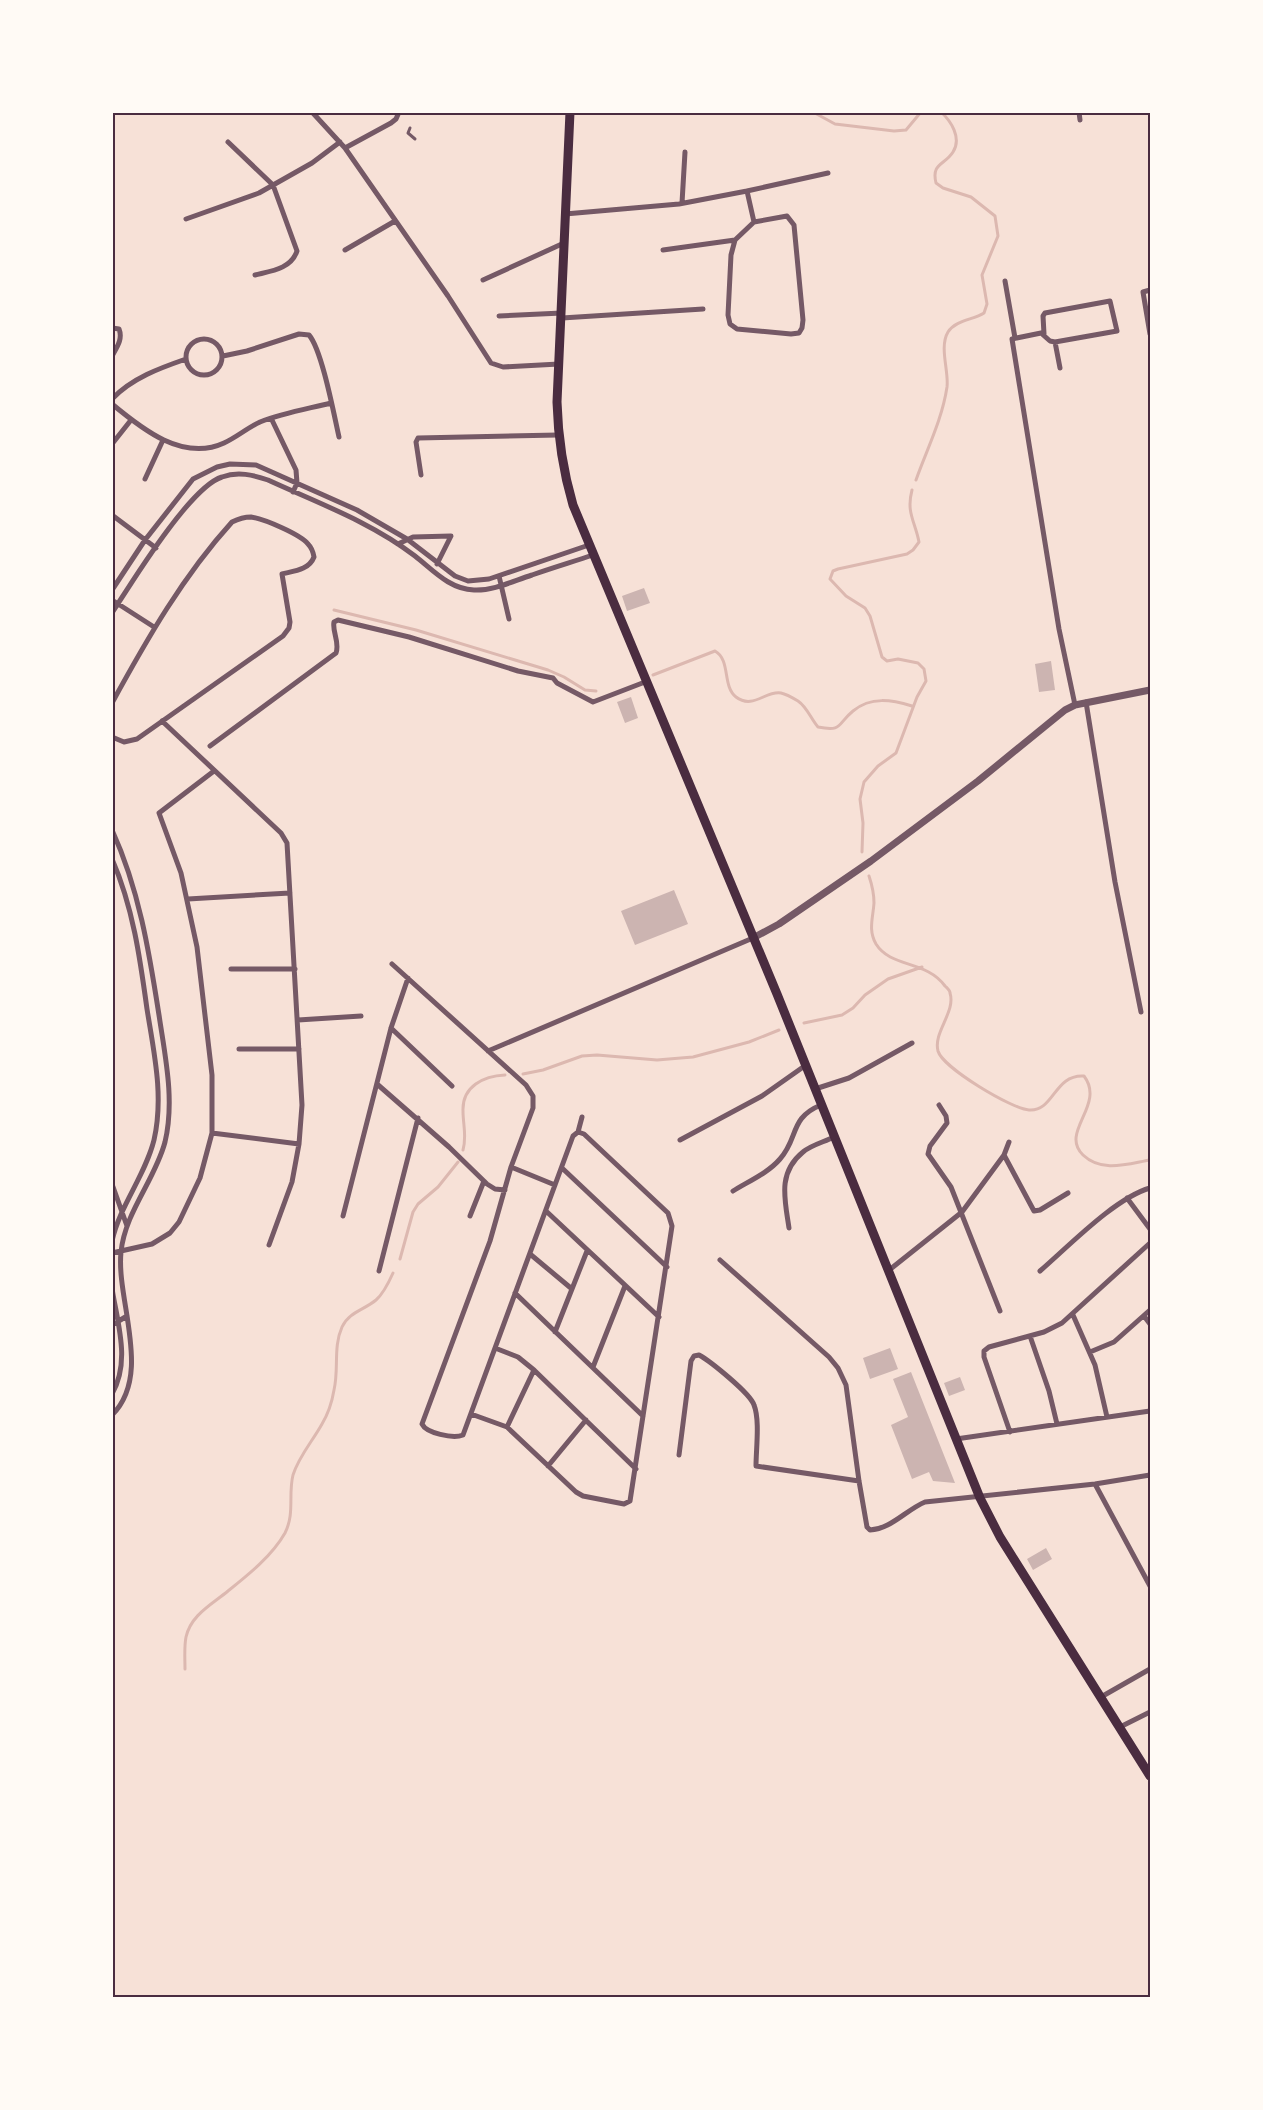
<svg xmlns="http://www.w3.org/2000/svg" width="1263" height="2110" font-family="Signika,sans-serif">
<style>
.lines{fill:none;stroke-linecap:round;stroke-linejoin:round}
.stream{stroke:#dcb8b0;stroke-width:3}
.building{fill:#ccb4b1}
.service{stroke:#755966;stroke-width:3}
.minor{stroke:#755966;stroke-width:5}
.tertiary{stroke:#755966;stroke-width:7}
.primary{stroke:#4a2c40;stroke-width:9}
.neatline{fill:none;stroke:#4a2c40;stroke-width:2}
</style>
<rect width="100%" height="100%" fill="#f7e1d7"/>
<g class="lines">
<path class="stream" d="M 813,112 L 835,124 L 894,131 L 906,130 L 921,112
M 916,480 C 927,449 942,420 947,387 C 949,371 939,347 948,332 C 956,320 973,320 984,313 L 987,304 L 982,275 L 998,236 L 995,216 L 971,197 L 943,188 L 936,183 C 931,163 945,165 953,152 C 962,138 951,121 941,112
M 334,610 L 416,630 L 548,670 L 564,677 L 585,690 L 596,691
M 653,675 L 715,651 C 731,660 722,686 736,697 C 753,710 766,690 781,693 C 786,694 793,698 798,701 C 807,707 811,719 818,727 C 843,732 837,724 853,711 C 871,696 892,700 912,706
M 862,852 L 863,823 L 860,799 L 864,782 L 878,766 L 896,753 L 917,697 L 926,681 L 924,669 L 918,663 L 898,659 L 887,661 L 882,657 L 870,616 L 865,608 L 846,596 L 830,579 L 833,571 L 838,569 L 907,554 L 913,550 L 919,542 C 915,521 906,513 912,490
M 869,876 C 872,885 874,894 874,903 C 873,918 868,930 876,944 C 891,968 926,960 945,986 C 947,988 950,990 950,993 C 956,1012 933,1032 938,1051 C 943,1068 1012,1109 1029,1110 C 1054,1112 1054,1074 1084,1076 C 1106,1105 1059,1132 1083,1155 C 1102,1173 1127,1164 1150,1160
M 804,1023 L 842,1015 L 853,1008 L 865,995 L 888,979 L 922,967
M 523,1074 L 543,1070 L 582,1056 L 597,1055 L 657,1060 L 693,1057 L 749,1042 L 779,1030
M 463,1150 C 467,1136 463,1125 463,1111 C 462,1086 484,1076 505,1075
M 400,1259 L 413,1212 L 418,1204 L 438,1187 L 458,1162
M 185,1669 C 185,1659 184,1647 186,1637 C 191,1615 211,1605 228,1591 C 248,1575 272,1556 285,1533 C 295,1513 288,1495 293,1475 C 299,1456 312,1442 322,1424 C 328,1414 332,1402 334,1390 C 339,1369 333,1347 342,1327 C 349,1312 364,1310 376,1300 C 384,1293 389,1282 393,1273"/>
</g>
<path class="building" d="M 644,588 L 650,603 L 627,611 L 622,596 Z
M 1051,661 L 1055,690 L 1039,692 L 1035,664 Z
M 631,697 L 638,718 L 625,723 L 617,702 Z
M 674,890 L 688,924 L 635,945 L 621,911 Z
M 890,1348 L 898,1369 L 870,1379 L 863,1358 Z
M 911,1372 L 955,1483 L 933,1481 L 929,1472 L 912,1479 L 891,1425 L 908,1417 L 893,1379 Z
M 960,1377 L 965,1390 L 949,1396 L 944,1383 Z
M 1046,1548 L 1052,1559 L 1033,1570 L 1027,1559 Z"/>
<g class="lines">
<path class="service" d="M 410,128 L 408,133 L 415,139"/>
<path class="minor" d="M 312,112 L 345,148 L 448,296 L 491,363 L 503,367 L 559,364
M 1079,112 L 1080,120
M 228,142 L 273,185 L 297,251 C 291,269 271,271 255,275
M 345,148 L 391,123 L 396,119 L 399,112
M 747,191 L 754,222
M 682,203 L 685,152
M 565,214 L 679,204 L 747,191 L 828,173
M 186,219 L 259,193 L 312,163 L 340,142
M 345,250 L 395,221
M 663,250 L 735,240 L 754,222 L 787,216 L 794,225 L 803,320 L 802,328 L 799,333 L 791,334 L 737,329 L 730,324 L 728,315 L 731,255 L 735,240
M 483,280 L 564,243
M 1005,281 L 1015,338
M 1150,290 L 1143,292 L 1150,334
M 499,316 L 562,313
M 562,318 L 703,309
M 112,328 L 119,329 C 123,339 117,347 112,356
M 1044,334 L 1043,316 L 1045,313 L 1110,301 L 1117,331 L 1055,342 L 1050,341 L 1041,333 L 1012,339 L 1059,629 L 1075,705
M186 357a18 18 0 1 1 36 0a18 18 0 1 1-36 0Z
M 1055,342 L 1060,368
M 223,356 L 247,351 L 299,334 L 309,335 C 322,350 334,415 339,437
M 112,399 C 132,378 160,368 186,359
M 112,404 C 142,429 183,462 224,443 C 237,437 247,428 260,422 C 283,413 307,409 331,403
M 271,418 L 296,470 L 297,483 L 293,492
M 112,444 L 131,420
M 421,475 L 416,442 L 418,438 L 558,435
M 145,479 L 163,440
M 112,515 L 156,548
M 398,544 L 413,537 L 451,536 L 437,564
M 499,576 L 509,619
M 112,590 L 145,540 L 193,479 L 217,467 L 230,464 L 256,465 L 357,510 L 407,539 L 455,576 L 468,581 L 489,579 L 589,545
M 112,600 L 154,627
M 112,613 C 132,582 190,487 222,477 C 238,471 253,475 268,480 C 318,503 371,522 415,556 C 433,570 449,589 474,590 C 493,591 513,581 532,575 C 552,568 572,562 593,555
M 1086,702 L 1115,882 L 1141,1012
M 112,703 C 147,639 183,576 232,522 C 238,519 244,517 251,517 C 264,519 300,534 308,544 C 312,548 313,551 314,557 C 309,570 294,571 282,574 L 290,622 L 289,628 L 283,636 L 137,739 L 124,742 L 112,737
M 162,721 L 281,833 L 287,843 L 302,1105 L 299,1144 L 292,1182 L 269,1245
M 210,746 L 336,653 C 340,642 332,632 334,622 L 338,620 L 409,637 L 518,671 L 553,678 L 557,683 L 593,702 L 645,682
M 112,830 C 139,889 149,951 159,1015 C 165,1056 175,1100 165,1142 C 155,1180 125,1212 121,1252 C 116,1301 153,1374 112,1415
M 112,859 C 133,907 140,958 147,1009 C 154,1053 164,1096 154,1140 C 145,1176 120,1205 112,1241
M 188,899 L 290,893
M 392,964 L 526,1085 L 533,1096 L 533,1108 L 511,1167 L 490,1241 L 422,1424 C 426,1433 453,1439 463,1435 L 573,1136 L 578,1132 L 582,1117
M 231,969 L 295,969
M 298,1020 L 361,1016
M 391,1028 L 452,1086
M 239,1049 L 299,1049
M 488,1051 L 753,938
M 377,1084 L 449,1147 L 487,1184 L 495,1189 L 505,1190
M 815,1089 L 849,1078 L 912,1043
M 939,1105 L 946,1116 L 947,1123 L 930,1146 L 928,1154 L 951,1187 L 1000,1311
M 212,1133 L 299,1144
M 680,1140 L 762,1096 L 806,1065
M 1004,1155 L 1034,1211 L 1040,1210 L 1068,1193
M 511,1167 L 555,1185
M 562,1168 L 667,1267
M 112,1184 L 127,1226
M 733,1191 C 749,1181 768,1173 780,1159 C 799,1138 789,1118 821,1105
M 1127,1198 L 1150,1229
M 546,1211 L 659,1317
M 343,1216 L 391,1028 L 408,978
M 470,1216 L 484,1181
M 789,1228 C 785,1200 777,1173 803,1152 C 811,1145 824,1142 834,1137
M 112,1253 L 152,1244 L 170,1233 L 179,1222 L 200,1178 L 212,1133 L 212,1075 L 197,947 L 181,873 L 159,813 L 214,771
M 530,1254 L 572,1289
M 720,1260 L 829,1357 L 838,1368 L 846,1385 L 859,1481 L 867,1527 L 870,1530 C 891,1529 906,1510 925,1502 L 1095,1484 L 1150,1475
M 379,1271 L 418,1118
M 888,1271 L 962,1212 L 1004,1155 L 1009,1142
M 1040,1271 C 1069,1246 1115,1198 1150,1188
M 112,1288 C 117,1322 131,1361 112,1394
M 515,1293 L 643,1416
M 1073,1315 L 1095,1365 L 1107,1417
M 1144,1316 L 1150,1324
M 112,1325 L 127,1316
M 555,1332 L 587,1251
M 1030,1336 L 1049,1391 L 1057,1424
M 495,1348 L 518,1357 L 534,1370 L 636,1469
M 1090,1352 L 1114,1342 L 1150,1310
M 593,1367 L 625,1286
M 471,1414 L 507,1427 L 576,1492 L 583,1496 L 624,1504 L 630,1501 L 672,1226 L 668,1213 L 584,1134 L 578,1132
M 507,1427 L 534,1370
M 1010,1432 L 984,1357 L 984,1351 L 989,1347 L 1044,1332 L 1062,1323 L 1150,1243
M 956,1439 L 1150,1411
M 679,1455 L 691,1361 L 694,1356 L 699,1355 C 710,1361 750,1393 754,1405 C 760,1420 756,1449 756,1466 L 859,1481
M 548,1466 L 586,1420
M 1095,1484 L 1150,1586
M 1101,1697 L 1150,1669
M 1120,1727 L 1150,1712"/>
<path class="tertiary" d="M 753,938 L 779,924 L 871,861 L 978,781 L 1065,710 L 1075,705 L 1150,690"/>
<path class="primary" d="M 570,112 L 557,402 C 558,437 563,471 573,505 L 777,994 L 980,1498 L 1000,1537 L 1150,1776"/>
</g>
<rect width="1263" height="2110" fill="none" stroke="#fffaf5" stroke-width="228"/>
<rect x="114" y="114" width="1035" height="1882" class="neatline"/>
</svg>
